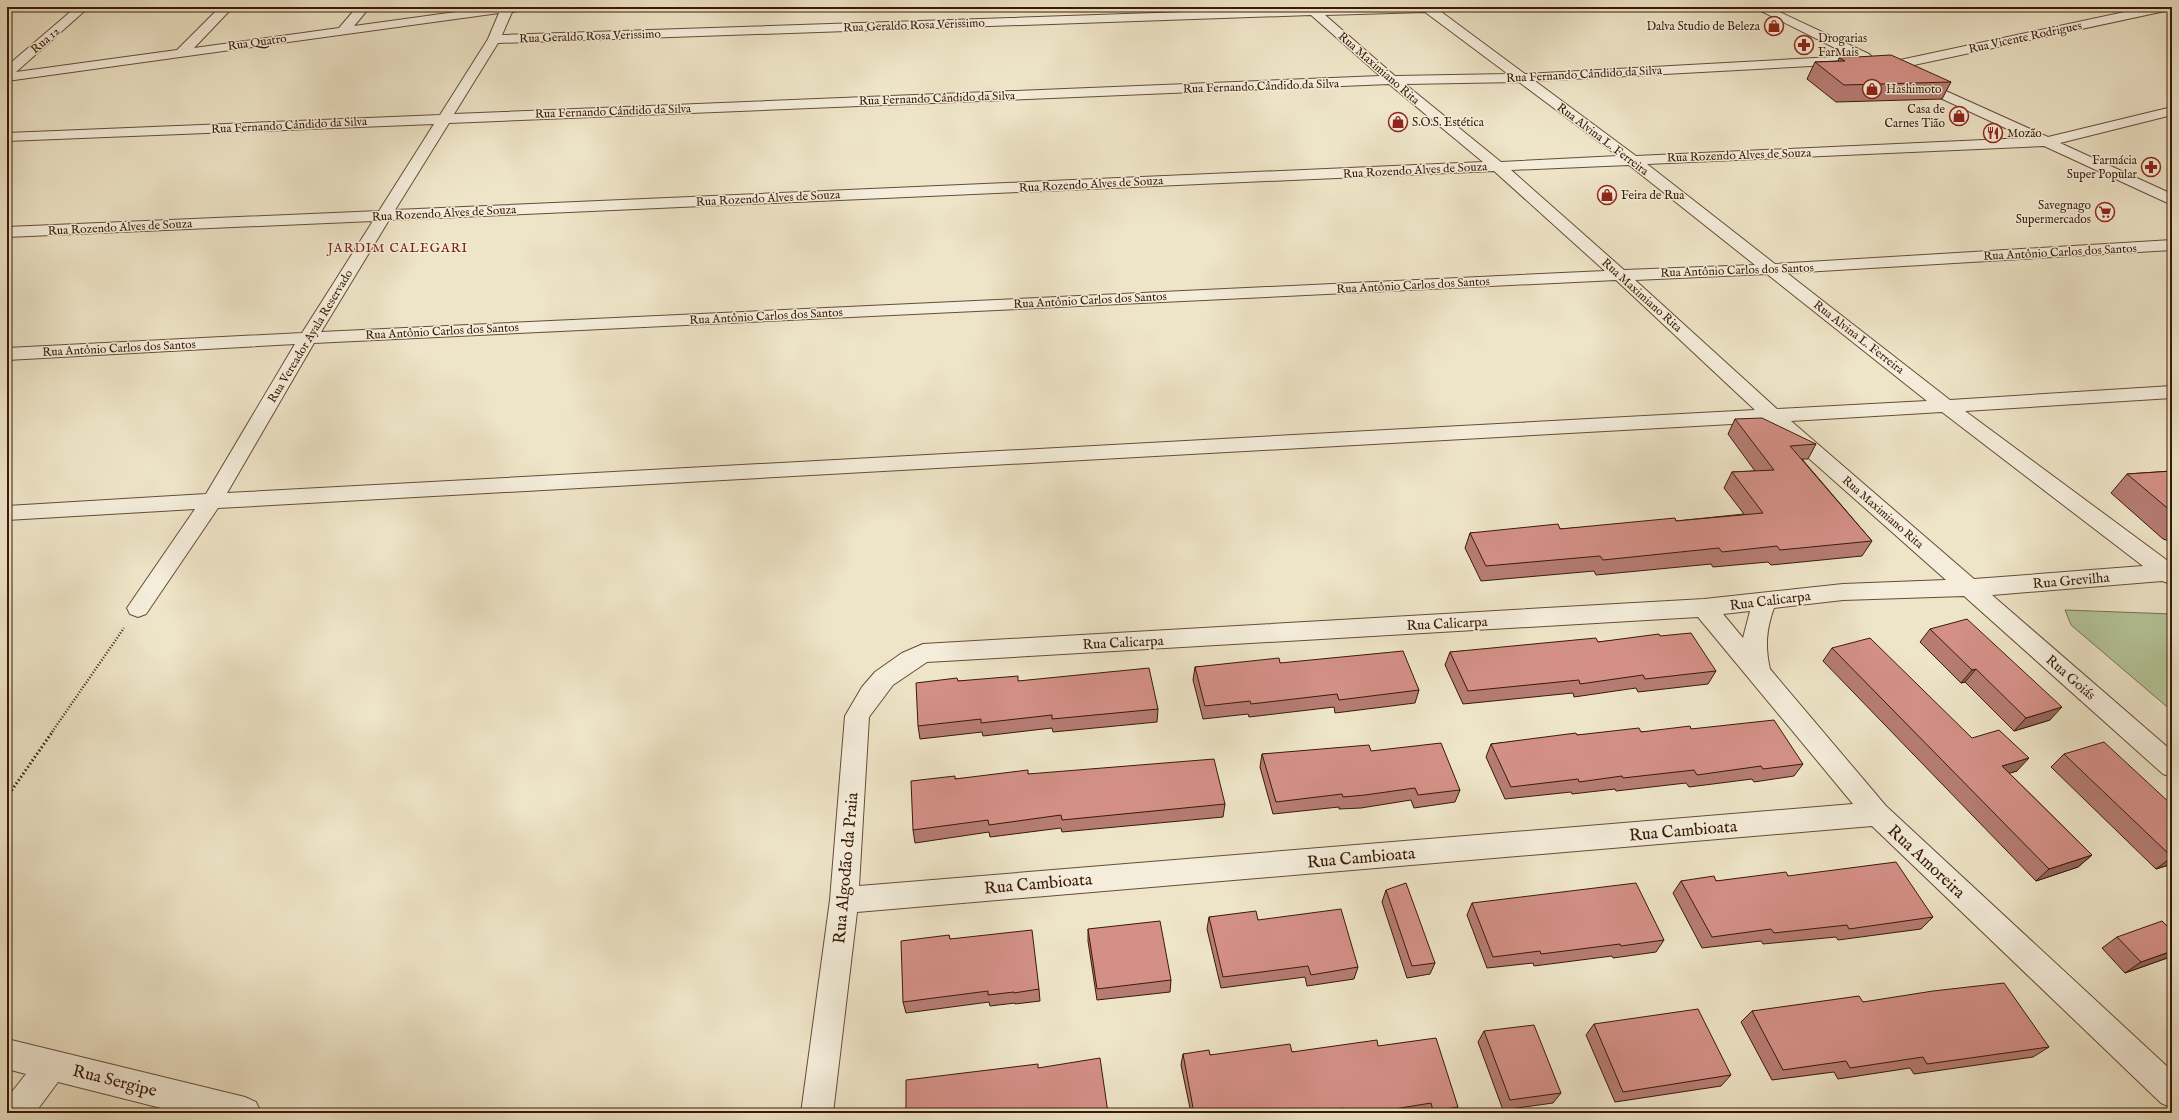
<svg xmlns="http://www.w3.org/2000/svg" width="2179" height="1120" font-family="'IM FELL English',serif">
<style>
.green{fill:#b4c599;stroke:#777050}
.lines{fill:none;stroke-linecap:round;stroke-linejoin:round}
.minor-casing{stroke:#674c36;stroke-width:2}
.path-far1{stroke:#3a1a06;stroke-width:2.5;stroke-dasharray:1 2;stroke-linecap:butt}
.path{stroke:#3a1a06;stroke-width:3;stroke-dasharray:1.5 2.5;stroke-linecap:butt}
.minor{fill:#f4eddb;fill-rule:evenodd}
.wall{fill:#b67c74;stroke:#3a1a06}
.shaded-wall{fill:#94655e;stroke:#3a1a06}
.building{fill:#d49087;stroke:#3a1a06}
.labels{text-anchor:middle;stroke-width:3;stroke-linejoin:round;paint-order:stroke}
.far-street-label{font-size:12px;fill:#3a1a06;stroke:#f4eddb}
.far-poi-label{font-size:12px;fill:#3a1a06;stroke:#f4eddb;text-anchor:start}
.far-neighbourhood-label{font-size:13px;letter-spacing:1px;fill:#7a1f14;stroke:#f4eddb}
.street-label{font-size:14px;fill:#3a1a06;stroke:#f4eddb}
.near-street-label{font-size:17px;fill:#3a1a06;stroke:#f4eddb}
</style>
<rect width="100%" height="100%" fill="#eee4c7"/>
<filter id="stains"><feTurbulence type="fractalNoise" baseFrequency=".005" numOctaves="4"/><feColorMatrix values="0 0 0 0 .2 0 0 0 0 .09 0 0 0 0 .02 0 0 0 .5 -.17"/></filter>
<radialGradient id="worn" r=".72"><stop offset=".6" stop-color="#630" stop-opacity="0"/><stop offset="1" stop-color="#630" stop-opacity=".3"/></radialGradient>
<path class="green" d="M 2065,610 L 2172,614 L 2172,711 L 2071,625 Z"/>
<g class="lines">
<defs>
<path id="minor" d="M 76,7 L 89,7 L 16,72 L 177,50 L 220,7 L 233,7 L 194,48 L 339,28 L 357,7 L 370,7 L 354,26 L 492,7 L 525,7 L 523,10 L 512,12 L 502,35 L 1304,8 L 1303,7 L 1460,7 L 1454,11 L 1440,11 L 1525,74 L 1851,56 L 1753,7 L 1769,7 L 1869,54 L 1874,59 L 1867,63 L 1535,81 L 1636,156 L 2027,138 L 1912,85 L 1910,82 L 1917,78 L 2048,137 L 2172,107 L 2172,115 L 2060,143 L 2172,194 L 2172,205 L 2044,146 L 1647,164 L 1775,264 L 2172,240 L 2172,250 L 1787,273 L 1950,400 L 2172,386 L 2172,398 L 1965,411 L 2172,564 L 2171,584 L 2162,581 L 1992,595 L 2172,751 L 2172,777 L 2163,774 L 1964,596 L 1843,600 L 1774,608 C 1766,630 1765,647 1770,669 L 1886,806 L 2172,1071 L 2172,1108 L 2161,1103 L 1872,826 L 857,912 L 833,1113 L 801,1113 L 830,900 L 845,716 L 862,687 L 875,672 L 902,653 L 923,644 L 1704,599 L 1843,584 L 1946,580 L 1768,422 L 218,508 L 146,614 L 138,617 L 130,614 L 127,608 L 195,509 L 7,520 L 7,506 L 206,494 L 295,344 L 7,360 L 7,348 L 302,333 L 373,221 L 7,237 L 7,227 L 379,211 L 434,124 L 7,141 L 7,133 L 440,115 L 488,39 L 499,13 L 7,81 L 7,66 ZM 1425,12 L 1508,74 L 1395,76 L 1325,15 ZM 1311,15 L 1380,76 L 454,114 L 498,43 ZM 1519,82 L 1618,156 L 1501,162 L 1405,84 ZM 1389,84 L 1483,162 L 395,210 L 449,123 ZM 1629,165 L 1755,265 L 1624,270 L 1511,170 ZM 1494,171 L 1605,271 L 321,332 L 389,220 ZM 1767,274 L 1927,401 L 1777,409 L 1635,280 ZM 1616,280 L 1755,410 L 227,493 L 314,343 ZM 1942,412 L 2143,566 L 1974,579 L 1791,421 ZM 1750,611 L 1743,638 L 1723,614 ZM 1698,617 L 1853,804 L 859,886 L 869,717 L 893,685 L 927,662 Z
M 2148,7 L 2171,7 L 2165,11 L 1886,71 L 1879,67 L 1886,63 Z
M 7,1039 L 245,1097 L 256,1102 L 261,1113 L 181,1113 L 58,1082 L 35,1113 L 7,1113 L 7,1098 L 26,1074 L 7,1069 Z"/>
</defs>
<use href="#minor" class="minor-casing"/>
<path class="path-far1" d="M 52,732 L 124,628"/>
<path class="path" d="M 7,797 L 53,731"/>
<use href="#minor" class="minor"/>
</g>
<path class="wall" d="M 1839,58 L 1951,82 L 1942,99 L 1836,102 L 1807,79 L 1815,62 L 1838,61 Z
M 1735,419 L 1816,444 L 1808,459 L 1802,459 L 1872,541 L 1862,556 L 1771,565 L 1768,562 L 1713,567 L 1711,564 L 1596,575 L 1594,571 L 1481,581 L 1465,548 L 1470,533 L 1560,529 L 1676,521 L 1744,514 L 1724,488 L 1732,472 L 1755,471 L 1728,434 Z
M 2172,471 L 2172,542 L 2163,539 L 2111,493 L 2127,474 Z
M 1930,629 L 2050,720 L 2014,731 L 1965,682 L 1961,683 L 1920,642 Z
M 1660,636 L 1716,671 L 1708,684 L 1638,692 L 1636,688 L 1574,697 L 1573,693 L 1463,704 L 1445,665 L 1450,652 L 1598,642 Z
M 1832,648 L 1972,738 L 2017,771 L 2009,773 L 2092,855 L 2078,867 L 2036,881 L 1823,661 Z
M 1280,663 L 1419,690 L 1415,703 L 1335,713 L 1334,707 L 1249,717 L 1248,714 L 1203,719 L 1193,680 L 1195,667 Z
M 958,681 L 1018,681 L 1158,709 L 1157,722 L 1053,732 L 1052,728 L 983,736 L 982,732 L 920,739 L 918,726 Z
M 1691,729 L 1803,764 L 1794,776 L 1754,782 L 1752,779 L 1689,787 L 1686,783 L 1616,791 L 1615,789 L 1572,794 L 1571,792 L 1505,799 L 1486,757 L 1491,744 L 1577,735 L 1641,732 Z
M 1371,751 L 1460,790 L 1455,802 L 1414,808 L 1411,800 L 1361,808 L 1339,809 L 1339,807 L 1273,814 L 1260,767 L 1262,754 Z
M 2064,754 L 2172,805 L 2172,864 L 2156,869 L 2051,767 Z
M 1028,774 L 1225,804 L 1223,817 L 1062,832 L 1061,828 L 990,837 L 989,832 L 915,843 L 913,830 L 955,779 Z
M 1788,876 L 1933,917 L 1921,929 L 1838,940 L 1836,937 L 1763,944 L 1761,941 L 1702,948 L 1673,893 L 1681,881 L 1716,881 Z
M 1386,890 L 1435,963 L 1430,974 L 1407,978 L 1382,902 Z
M 1472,903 L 1664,940 L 1656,952 L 1613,958 L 1612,956 L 1534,966 L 1533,963 L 1487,968 L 1467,915 Z
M 1209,917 L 1258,920 L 1358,967 L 1354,979 L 1307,986 L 1305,977 L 1221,988 L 1207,929 Z
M 1088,929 L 1171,980 L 1170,992 L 1097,1000 L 1088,941 Z
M 949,935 L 950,939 L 1039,989 L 1040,1001 L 1015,1004 L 1015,1003 L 990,1006 L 989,1002 L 906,1013 L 903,1002 Z
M 2117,937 L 2170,957 L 2125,973 L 2102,948 Z
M 1863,1002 L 2049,1047 L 2033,1057 L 1914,1074 L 1910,1068 L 1838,1079 L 1834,1072 L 1772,1080 L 1741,1022 L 1752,1011 Z
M 1594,1024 L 1731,1075 L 1721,1086 L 1615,1102 L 1586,1035 Z
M 1484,1031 L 1561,1093 L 1553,1103 L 1503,1110 L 1478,1042 Z
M 1378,1046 L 1458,1107 L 1455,1113 L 1191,1113 L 1181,1065 L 1183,1054 L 1210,1055 L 1292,1052 Z"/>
<path class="shaded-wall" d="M 1976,669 L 1965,682 L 1961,683 L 1972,670 Z
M 2062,707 L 2050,720 L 2014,731 L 2026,718 Z
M 2029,758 L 2017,771 L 1990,779 L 2002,766 Z
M 2092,855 L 2078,867 L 2036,881 L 2049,869 Z
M 2172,857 L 2172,864 L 2156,869 Z
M 2172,951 L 2172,955 L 2170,957 L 2125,973 L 2141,962 Z"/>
<path class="building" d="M 1891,55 L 1951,82 L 1844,85 L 1815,62 L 1845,61 L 1839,58 Z
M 1762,418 L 1816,444 L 1790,446 L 1872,541 L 1780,550 L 1777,546 L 1722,552 L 1719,548 L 1603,560 L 1600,556 L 1486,566 L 1470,533 L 1558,524 L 1560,529 L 1675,518 L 1676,521 L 1763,513 L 1732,472 L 1774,470 L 1735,419 Z
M 2172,471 L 2172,512 L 2127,474 Z
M 1967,619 L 2062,707 L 2026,718 L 1976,669 L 1972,670 L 1930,629 Z
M 1691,633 L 1716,671 L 1645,679 L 1643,675 L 1580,684 L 1579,680 L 1468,691 L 1450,652 L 1596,638 L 1598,642 L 1659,634 L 1660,636 Z
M 1870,638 L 1972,738 L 1999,730 L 2029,758 L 2002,766 L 2092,855 L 2049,869 L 1832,648 Z
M 1403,651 L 1419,690 L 1339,700 L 1337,694 L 1251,704 L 1250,701 L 1205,706 L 1195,667 L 1279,658 L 1280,663 Z
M 1149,668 L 1158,709 L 1052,719 L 1052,715 L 981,723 L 981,719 L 918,726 L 916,683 L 957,678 L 958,681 L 1018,676 L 1018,681 Z
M 1774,720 L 1803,764 L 1763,769 L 1761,766 L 1697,775 L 1694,770 L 1623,778 L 1622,776 L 1579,782 L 1578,779 L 1511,787 L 1491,744 L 1576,733 L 1577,735 L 1639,728 L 1641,732 L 1690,726 L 1691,729 Z
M 2104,742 L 2172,805 L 2172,857 L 2064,754 Z
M 1441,743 L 1460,790 L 1418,795 L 1415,788 L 1365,795 L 1343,797 L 1342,794 L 1276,802 L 1262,754 L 1369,745 L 1371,751 Z
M 1214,759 L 1225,804 L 1062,820 L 1061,815 L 989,825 L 988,820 L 913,830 L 911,781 L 955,776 L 955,779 L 1028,770 L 1028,774 Z
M 1896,862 L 1933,917 L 1849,929 L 1847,925 L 1774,933 L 1771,929 L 1712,937 L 1681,881 L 1714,876 L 1716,881 L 1786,872 L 1788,876 Z
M 1406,883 L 1435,963 L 1412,966 L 1386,890 Z
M 1636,883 L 1664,940 L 1621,946 L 1620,944 L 1541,954 L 1540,951 L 1493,957 L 1472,903 Z
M 1341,909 L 1358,967 L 1311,975 L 1308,966 L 1223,977 L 1209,917 L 1256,911 L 1258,920 Z
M 1160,921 L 1171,980 L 1097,989 L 1088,929 Z
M 2162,921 L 2172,931 L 2172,951 L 2141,962 L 2117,937 Z
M 1032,930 L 1039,989 L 1014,993 L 1014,992 L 988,995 L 988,991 L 903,1002 L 901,941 L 949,935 L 950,939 Z
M 2004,983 L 2049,1047 L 1927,1064 L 1923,1057 L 1850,1068 L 1846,1061 L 1783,1070 L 1752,1011 L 1859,996 L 1863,1002 L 1933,991 Z
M 1698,1009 L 1731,1075 L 1623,1092 L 1594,1024 Z
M 1534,1025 L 1561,1093 L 1510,1100 L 1484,1031 Z
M 1436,1038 L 1458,1107 L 1433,1111 L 1431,1103 L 1370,1113 L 1344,1113 L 1343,1108 L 1310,1113 L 1194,1113 L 1183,1054 L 1209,1050 L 1210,1055 L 1290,1044 L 1292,1052 L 1377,1040 L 1378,1046 Z
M 1100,1058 L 1108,1113 L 906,1113 L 906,1080 L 1038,1064 L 1038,1068 Z"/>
<defs>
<symbol id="shop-ring" viewBox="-11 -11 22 22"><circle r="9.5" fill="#f4eddb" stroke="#8f2418" stroke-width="1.5"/><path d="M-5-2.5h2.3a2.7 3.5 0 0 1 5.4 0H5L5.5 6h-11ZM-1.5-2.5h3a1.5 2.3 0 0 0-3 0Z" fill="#8f2418"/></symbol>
<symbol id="pharmacy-ring" viewBox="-11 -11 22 22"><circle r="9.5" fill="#f4eddb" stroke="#8f2418" stroke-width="1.5"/><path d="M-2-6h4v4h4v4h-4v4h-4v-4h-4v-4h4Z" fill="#8f2418"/></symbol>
<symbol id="restaurant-ring" viewBox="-11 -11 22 22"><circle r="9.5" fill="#f4eddb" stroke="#8f2418" stroke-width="1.5"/><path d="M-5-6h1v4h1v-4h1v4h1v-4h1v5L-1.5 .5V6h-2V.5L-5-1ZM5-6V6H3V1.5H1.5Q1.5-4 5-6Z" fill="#8f2418"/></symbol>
<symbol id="supermarket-ring" viewBox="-11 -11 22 22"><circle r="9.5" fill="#f4eddb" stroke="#8f2418" stroke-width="1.5"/><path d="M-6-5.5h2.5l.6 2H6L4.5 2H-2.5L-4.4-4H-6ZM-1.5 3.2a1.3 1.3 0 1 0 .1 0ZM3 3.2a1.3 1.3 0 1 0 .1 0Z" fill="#8f2418"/></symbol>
</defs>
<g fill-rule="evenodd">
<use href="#shop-ring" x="1763" y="15" width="22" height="22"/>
<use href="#pharmacy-ring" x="1793" y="34" width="22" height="22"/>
<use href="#shop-ring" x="1861" y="78" width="22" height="22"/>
<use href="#shop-ring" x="1948" y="105" width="22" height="22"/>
<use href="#shop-ring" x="1387" y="111" width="22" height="22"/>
<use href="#restaurant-ring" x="1982" y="122" width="22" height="22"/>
<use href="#pharmacy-ring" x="2140" y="156" width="22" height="22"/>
<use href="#shop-ring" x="1596" y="184" width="22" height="22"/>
<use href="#supermarket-ring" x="2094" y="201" width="22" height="22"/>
</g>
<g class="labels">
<g class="far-street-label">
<text transform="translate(914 25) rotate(-2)" y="4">Rua Geraldo Rosa Verissimo</text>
<text transform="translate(590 36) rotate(-2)" y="4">Rua Geraldo Rosa Verissimo</text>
<text transform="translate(2025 37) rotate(-12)" y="4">Rua Vicente Rodrigues</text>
<text transform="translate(45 40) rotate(-41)" y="4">Rua 12</text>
<text transform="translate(257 42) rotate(-8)" y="4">Rua Quatro</text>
<text transform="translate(1379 68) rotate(41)" y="4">Rua Maximiano Rita</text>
<text transform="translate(1584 74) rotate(-3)" y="4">Rua Fernando Cândido da Silva</text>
<text transform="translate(1261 86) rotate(-2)" y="4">Rua Fernando Cândido da Silva</text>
<text transform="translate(937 98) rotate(-2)" y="4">Rua Fernando Cândido da Silva</text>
<text transform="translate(613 111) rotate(-2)" y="4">Rua Fernando Cândido da Silva</text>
<text transform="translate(289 125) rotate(-3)" y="4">Rua Fernando Cândido da Silva</text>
<text transform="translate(1603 139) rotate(37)" y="4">Rua Alvina L. Ferreira</text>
<text transform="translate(1739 155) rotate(-2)" y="4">Rua Rozendo Alves de Souza</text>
<text transform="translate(1415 170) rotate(-3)" y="4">Rua Rozendo Alves de Souza</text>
<text transform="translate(1091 184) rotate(-3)" y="4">Rua Rozendo Alves de Souza</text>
<text transform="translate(768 198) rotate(-3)" y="4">Rua Rozendo Alves de Souza</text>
<text transform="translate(444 213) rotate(-3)" y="4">Rua Rozendo Alves de Souza</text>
<text transform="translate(120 227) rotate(-3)" y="4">Rua Rozendo Alves de Souza</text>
<text transform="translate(2060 252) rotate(-3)" y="4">Rua Antônio Carlos dos Santos</text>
<text transform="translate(1737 270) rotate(-2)" y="4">Rua Antônio Carlos dos Santos</text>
<text transform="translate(1413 285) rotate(-3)" y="4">Rua Antônio Carlos dos Santos</text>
<text transform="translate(1642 295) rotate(42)" y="4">Rua Maximiano Rita</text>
<text transform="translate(1090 300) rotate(-3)" y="4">Rua Antônio Carlos dos Santos</text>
<text transform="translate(766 316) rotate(-3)" y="4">Rua Antônio Carlos dos Santos</text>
<text transform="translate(442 331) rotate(-3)" y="4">Rua Antônio Carlos dos Santos</text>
<text transform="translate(310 336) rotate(-59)" y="4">Rua Vereador Ayala Reservado</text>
<text transform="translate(1859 337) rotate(38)" y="4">Rua Alvina L. Ferreira</text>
<text transform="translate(119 348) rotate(-3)" y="4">Rua Antônio Carlos dos Santos</text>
<text transform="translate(1883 512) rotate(41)" y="4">Rua Maximiano Rita</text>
</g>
<g class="far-poi-label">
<text x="1760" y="30" text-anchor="end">Dalva Studio de Beleza</text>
<text x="1818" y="42">Drogarias<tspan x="1818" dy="14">FarMais</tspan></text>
<text x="1886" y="93">Hashimoto</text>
<text x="1945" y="113" text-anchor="end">Casa de<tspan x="1945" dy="14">Carnes Tião</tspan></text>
<text x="1412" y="126">S.O.S. Estética</text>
<text x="2007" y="137">Mozão</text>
<text x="2137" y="164" text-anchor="end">Farmácia<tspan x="2137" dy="14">Super Popular</tspan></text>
<text x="1621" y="199">Feira de Rua</text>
<text x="2091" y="209" text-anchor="end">Savegnago<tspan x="2091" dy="14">Supermercados</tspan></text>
</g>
<g class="far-neighbourhood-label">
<text x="398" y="252">JARDIM CALEGARI</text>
</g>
<g class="street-label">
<text transform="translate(2071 580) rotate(-5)" y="5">Rua Grevilha</text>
<text transform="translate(1770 600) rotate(-7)" y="5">Rua Calicarpa</text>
<text transform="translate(1447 623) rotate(-3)" y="5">Rua Calicarpa</text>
<text transform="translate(1123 642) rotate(-3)" y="5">Rua Calicarpa</text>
<text transform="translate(2071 677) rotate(41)" y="5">Rua Goiás</text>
</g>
<g class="near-street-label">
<text transform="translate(1683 830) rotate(-5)" y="6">Rua Cambioata</text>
<text transform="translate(1361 857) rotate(-5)" y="6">Rua Cambioata</text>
<text transform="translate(1927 861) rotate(43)" y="6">Rua Amoreira</text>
<text transform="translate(845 868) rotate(-85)" y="6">Rua Algodão da Praia</text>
<text transform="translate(1038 883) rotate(-5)" y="6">Rua Cambioata</text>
<text transform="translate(115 1080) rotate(14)" y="6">Rua Sergipe</text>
</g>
</g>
<rect width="2179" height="1120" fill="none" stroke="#eee4c7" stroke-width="24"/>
<rect x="8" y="8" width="2163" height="1104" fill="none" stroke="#3a1a06" stroke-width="2"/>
<rect x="12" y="12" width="2155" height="1096" fill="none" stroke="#3a1a06"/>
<rect width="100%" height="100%" filter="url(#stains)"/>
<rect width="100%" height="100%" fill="url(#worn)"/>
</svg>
